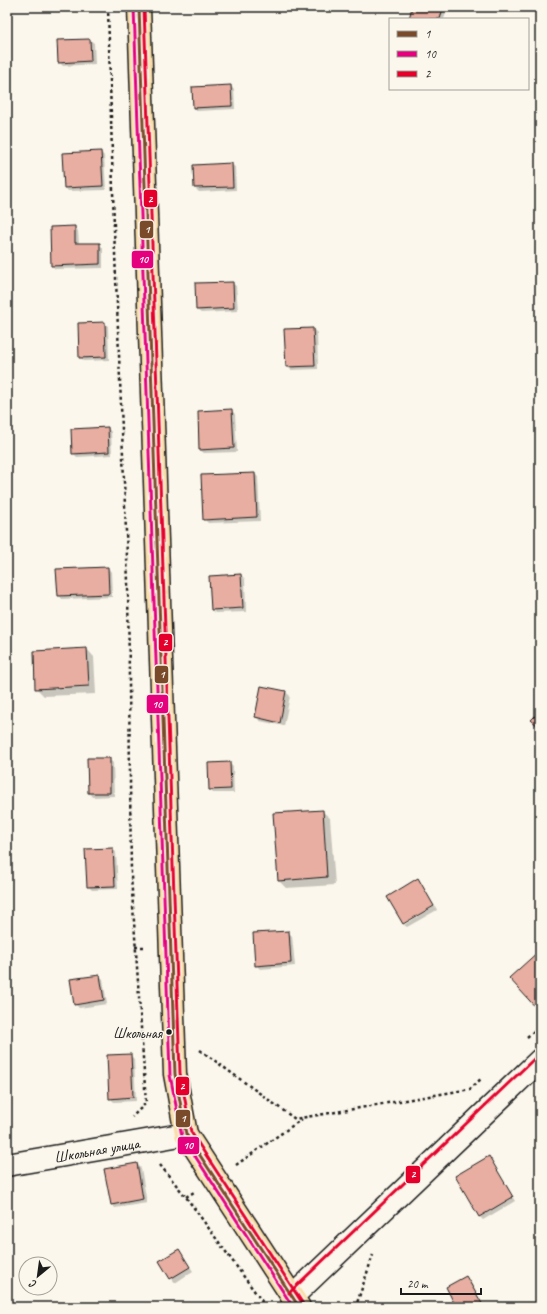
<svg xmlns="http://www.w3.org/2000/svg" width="547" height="1314" font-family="Caveat,sans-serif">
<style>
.shadow{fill:#0003}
.building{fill:#e7aea1;stroke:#1c1c1c}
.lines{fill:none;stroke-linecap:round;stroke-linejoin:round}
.minor-casing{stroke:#1c1c1c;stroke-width:25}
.major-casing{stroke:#1c1c1c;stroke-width:25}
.path{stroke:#1c1c1c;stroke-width:2.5;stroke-dasharray:3 3;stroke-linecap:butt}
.minor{stroke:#fbf7ec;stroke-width:22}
.major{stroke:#f9deab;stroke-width:22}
.bus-1-casing{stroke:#fbf7ec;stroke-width:6}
.bus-2-casing{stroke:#fbf7ec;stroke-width:6}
.bus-3-casing{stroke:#fbf7ec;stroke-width:6}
.bus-1{stroke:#7a4b2a;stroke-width:3}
.bus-2{stroke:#e5007d;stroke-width:3}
.bus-3{stroke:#e4002b;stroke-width:3}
.bus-dot{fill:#1c1c1c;stroke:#fbf7ec;stroke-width:1.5}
.labels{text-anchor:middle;stroke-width:3;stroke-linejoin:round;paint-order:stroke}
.bus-label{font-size:15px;fill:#1c1c1c;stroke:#fbf7ec;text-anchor:end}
.street-label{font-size:16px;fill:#1c1c1c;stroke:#fbf7ec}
.line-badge{stroke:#fbf7ec;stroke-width:1.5}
.badge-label{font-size:11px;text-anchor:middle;font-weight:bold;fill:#fff}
</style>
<rect width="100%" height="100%" fill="#fbf7ec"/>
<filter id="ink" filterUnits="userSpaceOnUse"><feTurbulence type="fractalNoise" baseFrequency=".025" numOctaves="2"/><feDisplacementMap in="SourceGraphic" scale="8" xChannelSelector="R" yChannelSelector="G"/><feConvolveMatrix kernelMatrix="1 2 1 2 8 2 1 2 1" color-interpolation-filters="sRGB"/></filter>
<g filter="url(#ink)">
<path class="shadow" d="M 413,7 L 442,9 L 446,13 L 444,19 L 410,19 Z
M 90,40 L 94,43 L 95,64 L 63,66 L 59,62 Z
M 231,86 L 234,90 L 235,109 L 197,111 L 194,107 Z
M 101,152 L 104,156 L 106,190 L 68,191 L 65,187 Z
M 231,164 L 235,167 L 236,190 L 199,192 L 195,188 Z
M 75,227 L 78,231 L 79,244 L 99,244 L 103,248 L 103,268 L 55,269 L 52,265 Z
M 232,283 L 236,286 L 238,311 L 201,313 L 197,310 Z
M 104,323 L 108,326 L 109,360 L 84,361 L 80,357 Z
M 313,329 L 317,333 L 318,369 L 291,370 L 287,366 Z
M 231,410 L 235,414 L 237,452 L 204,453 L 200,450 Z
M 108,428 L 111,432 L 112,455 L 77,457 L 73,453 Z
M 255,474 L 258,477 L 260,521 L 208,523 L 204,519 Z
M 108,568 L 111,572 L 112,597 L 62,599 L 59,595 Z
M 241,575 L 245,579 L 246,612 L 215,613 L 212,609 Z
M 87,649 L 94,657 L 96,694 L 44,696 L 36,688 Z
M 262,687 L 286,692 L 290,696 L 284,726 L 260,721 L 256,717 Z
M 109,759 L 113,763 L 114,796 L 92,797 L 89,793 Z
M 229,763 L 233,767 L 234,793 L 213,793 L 210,790 Z
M 322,811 L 330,818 L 335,885 L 286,888 L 279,881 Z
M 112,849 L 116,852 L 118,889 L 92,890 L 88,886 Z
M 418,880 L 434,905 L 403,923 Z
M 435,906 L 437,910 L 407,927 L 404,925 Z
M 288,932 L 292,936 L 295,966 L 260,969 L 256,965 Z
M 100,976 L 103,979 L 107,1004 L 79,1008 L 75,1004 Z
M 130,1055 L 134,1059 L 136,1101 L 114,1102 L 110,1098 Z
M 489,1158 L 515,1201 L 483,1220 L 479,1216 Z
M 137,1164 L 141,1168 L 147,1203 L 115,1208 L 111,1204 Z
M 178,1250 L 193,1271 L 175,1283 L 160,1262 Z
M 466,1277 L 470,1281 L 484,1307 L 458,1307 Z"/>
<path class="building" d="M 412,7 L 439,7 L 443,8 L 440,19 L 409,19 Z
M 90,39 L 91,61 L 58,63 L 57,40 Z
M 231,85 L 232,106 L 193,108 L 192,87 Z
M 101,151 L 103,186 L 64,188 L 62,153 Z
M 232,163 L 233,187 L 194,188 L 193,165 Z
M 75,226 L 75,243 L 100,243 L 100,264 L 51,266 L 50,227 Z
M 233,282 L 234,308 L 196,310 L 195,283 Z
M 105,322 L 106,357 L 79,358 L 78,323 Z
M 313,328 L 315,366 L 286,367 L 284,329 Z
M 232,409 L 234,448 L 199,450 L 198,411 Z
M 108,427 L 109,452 L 72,454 L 71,429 Z
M 255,473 L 257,517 L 203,520 L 201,475 Z
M 108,567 L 109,594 L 58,596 L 56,569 Z
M 241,574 L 243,608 L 211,610 L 209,576 Z
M 87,648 L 89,686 L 35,689 L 34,651 Z
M 261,686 L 286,691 L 280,723 L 255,717 Z
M 540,711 L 540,728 L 531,720 Z
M 87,758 L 110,758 L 110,793 L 88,793 Z
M 230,762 L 231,789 L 209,790 L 208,763 Z
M 323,810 L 327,877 L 278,881 L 273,813 Z
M 113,848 L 115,886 L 87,887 L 85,849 Z
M 418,878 L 434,906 L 403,924 L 387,897 Z
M 289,931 L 291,963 L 255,966 L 253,933 Z
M 540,950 L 540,1010 L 539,1011 L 509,978 Z
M 100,975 L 104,1000 L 74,1005 L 70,979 Z
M 131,1054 L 133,1097 L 109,1099 L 107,1055 Z
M 489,1156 L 513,1197 L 479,1217 L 455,1176 Z
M 137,1163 L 143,1199 L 111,1205 L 104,1169 Z
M 179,1249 L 190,1267 L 170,1279 L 159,1261 Z
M 466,1276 L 484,1307 L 456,1307 L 446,1287 Z"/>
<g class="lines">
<defs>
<g id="minor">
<path id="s1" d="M 7,1165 L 186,1134"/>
<path d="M 292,1297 L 540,1060"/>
</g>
<path id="major" d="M 139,7 L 175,1074 L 186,1134 L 299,1307"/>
</defs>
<use href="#minor" class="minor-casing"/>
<use href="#major" class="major-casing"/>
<path class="path" d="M 108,7 L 114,228 L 128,582 L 131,876 L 146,1103 L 132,1117
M 135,947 L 146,947
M 527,1037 L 540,1026
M 200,1050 L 295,1119 L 470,1089 L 482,1078
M 160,1165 L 186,1197 L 266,1307
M 236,1165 L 302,1119
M 186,1197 L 194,1192
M 360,1307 L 357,1303 L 373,1255"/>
<use href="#minor" class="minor"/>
<use href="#major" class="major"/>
<defs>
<path id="bus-1" d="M 139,7 L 175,1074 L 186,1134 L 299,1307"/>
<path id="bus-2" d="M 134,7 L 170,1075 L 182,1136 L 293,1307"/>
<path id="bus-3" d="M 144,7 L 180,1073 L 191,1132 L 303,1304
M 289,1293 L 537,1056"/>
</defs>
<use href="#bus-1" class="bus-1-casing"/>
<use href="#bus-2" class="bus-2-casing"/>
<use href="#bus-3" class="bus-3-casing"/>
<use href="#bus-1" class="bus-1"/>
<use href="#bus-2" class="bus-2"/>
<use href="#bus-3" class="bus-3"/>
</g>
</g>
<circle class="bus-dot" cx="169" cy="1032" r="3.5"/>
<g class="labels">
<g class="bus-label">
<text x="162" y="1038">Школьная</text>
</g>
<g class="street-label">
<text dy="6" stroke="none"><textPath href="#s1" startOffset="91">Школьная улица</textPath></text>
</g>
</g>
<g class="line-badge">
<rect x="143" y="189" width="15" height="19" rx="4" fill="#e4002b"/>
<rect x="139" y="220" width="15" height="19" rx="4" fill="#7a4b2a"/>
<rect x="131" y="250" width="23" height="19" rx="4" fill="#e5007d"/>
<rect x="158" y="633" width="15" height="19" rx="4" fill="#e4002b"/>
<rect x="154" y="665" width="15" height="19" rx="4" fill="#7a4b2a"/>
<rect x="146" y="694" width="23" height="20" rx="4" fill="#e5007d"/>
<rect x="175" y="1076" width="15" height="20" rx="4" fill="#e4002b"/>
<rect x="175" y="1109" width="16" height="19" rx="4" fill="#7a4b2a"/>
<rect x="177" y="1136" width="23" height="19" rx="4" fill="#e5007d"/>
<rect x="405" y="1165" width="16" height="19" rx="4" fill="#e4002b"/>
</g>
<g class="badge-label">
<text x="150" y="203">2</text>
<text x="147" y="233">1</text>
<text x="143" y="263">10</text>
<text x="165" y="646">2</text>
<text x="162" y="678">1</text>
<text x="157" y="708">10</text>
<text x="182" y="1090">2</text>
<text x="183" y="1122">1</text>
<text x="188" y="1149">10</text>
<text x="413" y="1178">2</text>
</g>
<rect width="547" height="1314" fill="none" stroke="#fbf7ec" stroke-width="24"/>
<rect x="12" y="12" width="523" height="1290" fill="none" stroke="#1c1c1c" stroke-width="1.5" filter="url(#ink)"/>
<rect x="389" y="18" width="140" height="72" fill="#fbf7ec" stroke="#a29f99"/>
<rect x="397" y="31" width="20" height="6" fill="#7a4b2a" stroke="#a29f99"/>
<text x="425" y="38" font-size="12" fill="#1c1c1c">1</text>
<rect x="397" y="51" width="20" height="6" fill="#e5007d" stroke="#a29f99"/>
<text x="425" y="58" font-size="12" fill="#1c1c1c">10</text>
<rect x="397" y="71" width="20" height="6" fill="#e4002b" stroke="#a29f99"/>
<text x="425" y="78" font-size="12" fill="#1c1c1c">2</text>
<g transform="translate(38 1276) rotate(209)"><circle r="19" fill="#fbf7ec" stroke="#a29f99"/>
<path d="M0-3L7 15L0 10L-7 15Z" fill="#1c1c1c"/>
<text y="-6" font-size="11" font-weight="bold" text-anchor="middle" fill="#1c1c1c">С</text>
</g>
<path d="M401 1288v6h80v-6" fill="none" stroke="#1c1c1c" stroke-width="2"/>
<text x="407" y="1288" font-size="12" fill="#1c1c1c" stroke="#fbf7ec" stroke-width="3" paint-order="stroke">20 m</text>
</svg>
